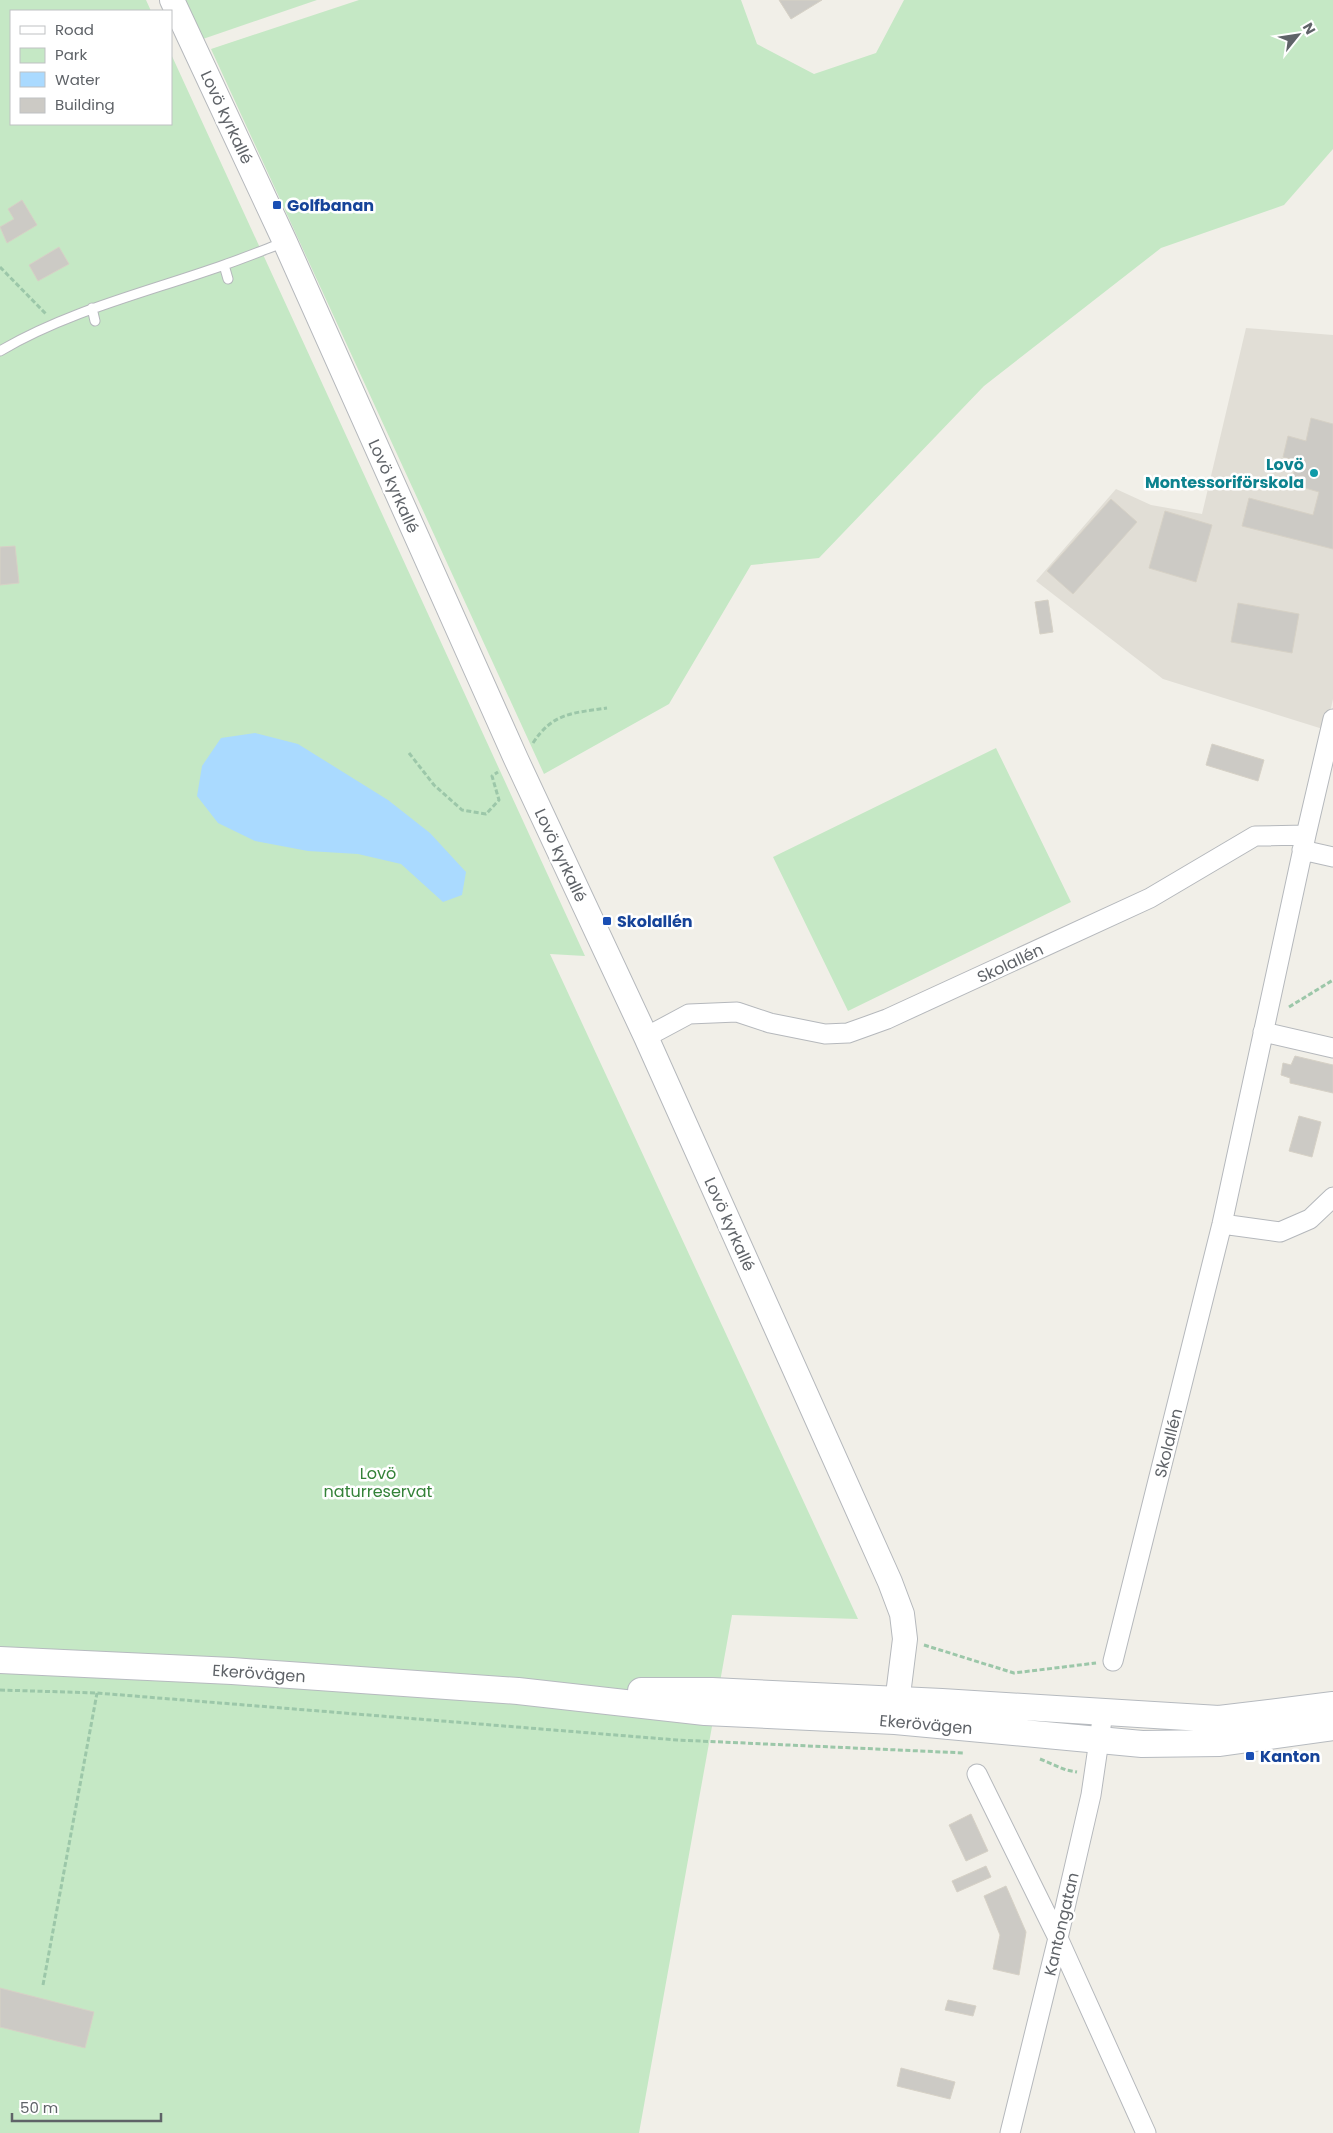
<svg xmlns="http://www.w3.org/2000/svg" width="1333" height="2133" font-family="Poppins,sans-serif">
<style>
.education{fill:#e1ded6}
.green{fill:#c5e8c5}
.water{fill:#aadaff}
.building{fill:#cccac5;stroke:#d6d1c6}
.lines{fill:none;stroke-linecap:round;stroke-linejoin:round}
.service-casing{stroke:#b5b8bc;stroke-width:11}
.minor-casing{stroke:#b5b8bc;stroke-width:21}
.tertiary-casing{stroke:#b5b8bc;stroke-width:26}
.secondary-casing{stroke:#b6babf;stroke-width:28}
.path{stroke:#9cc7a9;stroke-width:3;stroke-dasharray:5 2.5;stroke-linecap:butt}
.service{stroke:#fff;stroke-width:9}
.minor{stroke:#fff;stroke-width:19}
.tertiary{stroke:#fff;stroke-width:24}
.secondary{stroke:#fff;stroke-width:26}
.transit-dot{fill:#1a4fb4;stroke:#fff;stroke-width:2}
.culture-dot{fill:#0f9aa8;stroke:#fff;stroke-width:2}
.labels{text-anchor:middle;stroke-width:5;stroke-linejoin:round;paint-order:stroke}
.street-label{font-size:16px;fill:#5f6368;stroke:#fff}
.transit-label{font-size:16px;font-weight:bold;fill:#164399;stroke:#fff;text-anchor:start}
.culture-label{font-size:16px;font-weight:bold;fill:#0d838f;stroke:#fff;text-anchor:end}
.park-label{font-size:16px;fill:#348238;stroke:#fff}
</style>
<rect width="100%" height="100%" fill="#f1efe8"/>
<path class="education" d="M 1246,328 L 1333,335 L 1333,699 L 1326,730 L 1163,679 L 1036,581 L 1116,489 L 1151,505 L 1202,514 Z"/>
<path class="green" d="M 0,0 L 146,0 L 151,11 L 11,11 L 11,124 L 171,124 L 171,54 L 585,956 L 550,954 L 858,1619 L 732,1615 L 639,2133 L 0,2133 Z
M 184,0 L 317,0 L 200,40 Z
M 359,0 L 741,0 L 757,44 L 814,74 L 876,53 L 904,0 L 1333,0 L 1333,149 L 1284,205 L 1161,248 L 984,386 L 819,558 L 751,565 L 669,704 L 544,774 L 211,49 Z
M 996,748 L 1071,902 L 848,1011 L 773,857 Z"/>
<path class="water" d="M 255,733 L 298,744 L 388,800 L 430,833 L 466,872 L 462,895 L 443,902 L 401,864 L 358,854 L 308,851 L 255,841 L 218,823 L 197,796 L 202,766 L 221,738 Z"/>
<path class="building" d="M 779,0 L 822,0 L 791,19 Z
M 22,200 L 37,225 L 7,243 L 0,227 L 14,219 L 8,209 Z
M 59,247 L 69,264 L 38,281 L 29,265 Z
M 1311,418 L 1333,424 L 1333,549 L 1242,526 L 1249,498 L 1313,515 L 1319,492 L 1291,484 L 1297,461 L 1283,457 L 1288,436 L 1306,441 Z
M 1111,499 L 1137,522 L 1073,594 L 1047,571 Z
M 1165,511 L 1212,525 L 1196,582 L 1149,568 Z
M 15,546 L 19,583 L 0,585 L 0,547 Z
M 1048,600 L 1053,632 L 1040,634 L 1035,602 Z
M 1238,603 L 1299,614 L 1292,653 L 1231,642 Z
M 1212,744 L 1264,760 L 1258,781 L 1206,765 Z
M 1295,1056 L 1333,1065 L 1333,1093 L 1290,1083 L 1290,1078 L 1281,1075 L 1283,1063 L 1291,1065 Z
M 1299,1116 L 1321,1122 L 1312,1157 L 1289,1151 Z
M 971,1814 L 988,1851 L 966,1861 L 949,1825 Z
M 986,1866 L 991,1877 L 957,1892 L 952,1881 Z
M 1006,1886 L 1026,1932 L 1019,1975 L 993,1969 L 1000,1935 L 984,1896 Z
M 0,1988 L 94,2012 L 85,2048 L 0,2027 Z
M 948,2000 L 976,2006 L 973,2016 L 945,2010 Z
M 901,2068 L 955,2082 L 950,2099 L 897,2086 Z"/>
<g class="lines">
<defs>
<path id="service" d="M 224,265 L 228,279
M 92,308 L 95,321
M 0,351 C 70,310 148,292 224,265 C 244,258 264,250 285,242"/>
<path id="minor" d="M 1302,850 L 1333,857
M 1263,1032 L 1333,1048
M 646,1037 L 689,1014 L 737,1012 L 770,1023 L 825,1034 L 848,1033 L 887,1019 L 1150,898 L 1255,836 L 1306,835
M 1222,1224 L 1280,1232 L 1310,1219 L 1333,1197
M 1113,1661 L 1222,1224 L 1306,835 L 1333,719
M 977,1774 L 1058,1938 L 1146,2133
M 1010,2133 L 1058,1938 L 1091,1795 L 1103,1713"/>
<path id="tertiary" d="M 172,0 L 285,242 L 516,759 L 646,1037 L 890,1582 L 902,1614 L 905,1639 L 895,1719"/>
<path id="secondary" d="M 0,1660 L 232,1671 L 518,1691 L 705,1712 L 895,1721 L 1142,1744 L 1220,1743 L 1333,1727
M 641,1691 L 712,1691 L 942,1702 L 1219,1719 L 1333,1705"/>
</defs>
<use href="#service" class="service-casing"/>
<use href="#minor" class="minor-casing"/>
<use href="#tertiary" class="tertiary-casing"/>
<use href="#secondary" class="secondary-casing"/>
<path class="path" d="M 0,267 L 46,314
M 533,743 C 553,712 574,713 607,708
M 409,753 L 434,785 L 462,810 L 486,814 L 499,800 L 492,776 L 498,772
M 1289,1007 L 1333,980
M 924,1645 L 1014,1673 L 1096,1663
M 0,1690 L 97,1693 L 677,1740 L 965,1753
M 1040,1759 L 1066,1770 L 1077,1772
M 43,1985 L 97,1693"/>
<use href="#service" class="service"/>
<use href="#minor" class="minor"/>
<use href="#tertiary" class="tertiary"/>
<use href="#secondary" class="secondary"/>
</g>
<g class="transit-dot">
<rect x="272" y="200" width="10" height="10" rx="2.5"/>
<rect x="602" y="916" width="10" height="10" rx="2.5"/>
<rect x="1245" y="1751" width="10" height="10" rx="2.5"/>
</g>
<circle class="culture-dot" cx="1314" cy="473" r="5"/>
<g class="labels">
<g class="street-label">
<text transform="translate(227 117) rotate(65)" y="6">Lovö kyrkallé</text>
<text transform="translate(394 486) rotate(66)" y="6">Lovö kyrkallé</text>
<text transform="translate(561 855) rotate(65)" y="6">Lovö kyrkallé</text>
<text transform="translate(1010 963) rotate(-25)" y="6">Skolallén</text>
<text transform="translate(730 1224) rotate(66)" y="6">Lovö kyrkallé</text>
<text transform="translate(1168 1443) rotate(-76)" y="6">Skolallén</text>
<text transform="translate(259 1673) rotate(4)" y="6">Ekerövägen</text>
<text transform="translate(926 1724) rotate(5)" y="6">Ekerövägen</text>
<text transform="translate(1061 1924) rotate(-77)" y="6">Kantongatan</text>
</g>
<g class="transit-label">
<text x="287" y="211">Golfbanan</text>
<text x="617" y="927">Skolallén</text>
<text x="1260" y="1762">Kanton</text>
</g>
<g class="culture-label">
<text x="1304" y="470">Lovö<tspan x="1304" dy="18">Montessoriförskola</tspan></text>
</g>
<g class="park-label">
<text x="378" y="1479">Lovö<tspan x="378" dy="18">naturreservat</tspan></text>
</g>
</g>
<rect x="10" y="10" width="162" height="115" fill="#ffffff" stroke="#bfc1c3"/>
<rect x="20" y="26" width="25" height="8" fill="#ffffff" stroke="#bfc1c3"/>
<text x="55" y="35" font-size="15" fill="#5f6368">Road</text>
<rect x="20" y="48" width="25" height="15" fill="#c5e8c5" stroke="#bfc1c3"/>
<text x="55" y="60" font-size="15" fill="#5f6368">Park</text>
<rect x="20" y="72" width="25" height="15" fill="#aadaff" stroke="#bfc1c3"/>
<text x="55" y="85" font-size="15" fill="#5f6368">Water</text>
<rect x="20" y="98" width="25" height="15" fill="#cccac5" stroke="#bfc1c3"/>
<text x="55" y="110" font-size="15" fill="#5f6368">Building</text>
<g transform="translate(1298 35) rotate(60)" stroke="#ffffff" stroke-width="4" paint-order="stroke">
<path d="M0-4L9 19L0 12L-9 19Z" fill="#5f6368"/>
<text y="-8" font-size="14" font-weight="bold" text-anchor="middle" fill="#5f6368">N</text>
</g>
<path d="M12 2113v8h149v-8" fill="none" stroke="#5f6368" stroke-width="2.5"/>
<text x="20" y="2113" font-size="15" fill="#5f6368" stroke="#ffffff" stroke-width="4" paint-order="stroke">50 m</text>
</svg>
